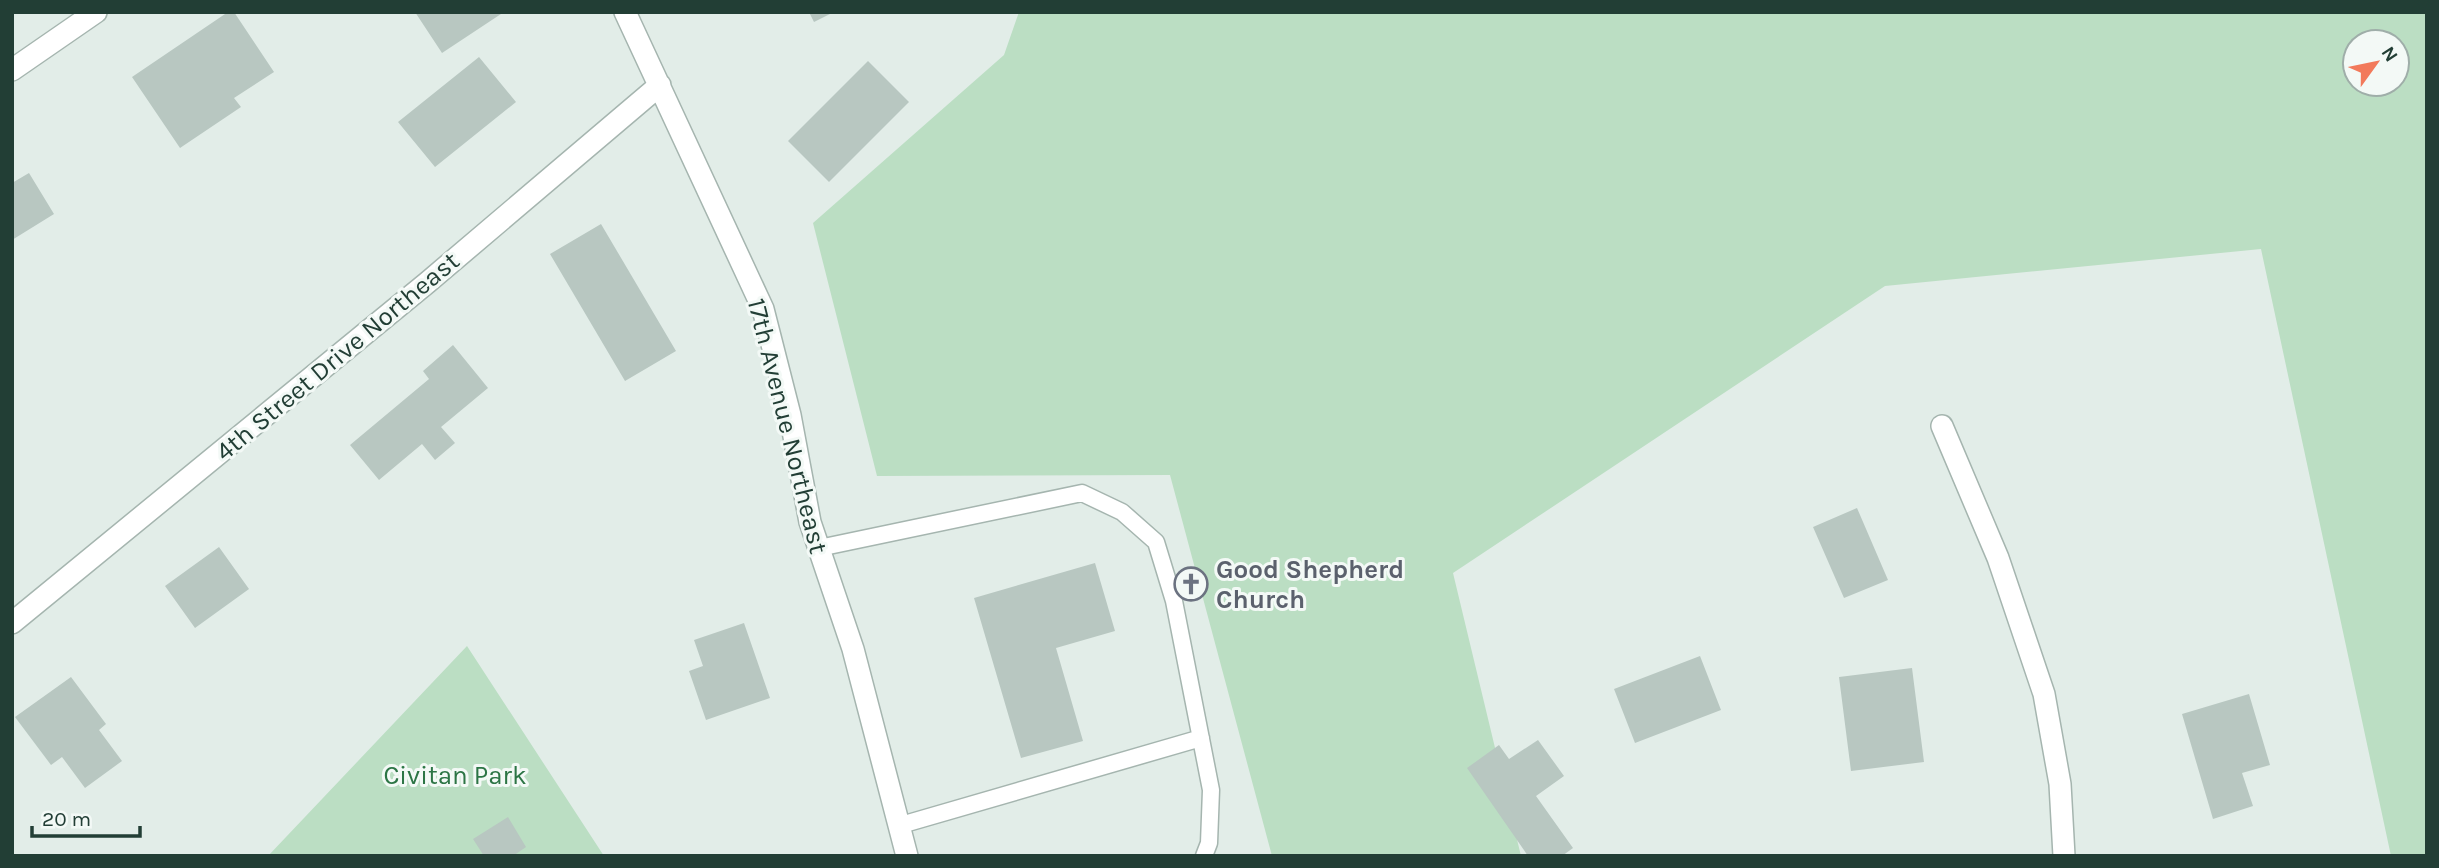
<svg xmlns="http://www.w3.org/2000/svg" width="2439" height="868" font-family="Karla,sans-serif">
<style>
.green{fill:#bbdec3;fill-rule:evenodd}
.building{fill:#b8c7c1}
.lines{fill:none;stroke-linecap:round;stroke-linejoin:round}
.service-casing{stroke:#a5b5af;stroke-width:19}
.minor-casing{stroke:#a5b5af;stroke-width:24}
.service{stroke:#fff;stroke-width:16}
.minor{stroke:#fff;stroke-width:21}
.labels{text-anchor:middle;stroke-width:6;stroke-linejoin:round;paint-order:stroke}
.street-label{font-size:26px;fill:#223e35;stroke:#f3f9f6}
.worship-label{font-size:26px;font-weight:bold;fill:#5b616d;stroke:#f3f9f6;text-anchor:start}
.park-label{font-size:26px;fill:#2c7545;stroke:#f3f9f6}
</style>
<rect width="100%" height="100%" fill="#e2ede8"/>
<path class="green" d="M 1019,12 L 2427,12 L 2427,856 L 2391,856 L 2261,249 L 1885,286 L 1453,573 L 1521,856 L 1272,856 L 1170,475 L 877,476 L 813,223 L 1004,55 ZM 2355,42 L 2397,42 L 2397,84 L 2355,84 Z
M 467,646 L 604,856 L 268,856 Z"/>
<path class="building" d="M 228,12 L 234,12 L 274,72 L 234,98 L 241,107 L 180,148 L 132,77 Z
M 415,12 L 504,12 L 442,53 Z
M 809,12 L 834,12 L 814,22 Z
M 479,57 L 516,102 L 435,167 L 398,122 Z
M 868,61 L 909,102 L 829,182 L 788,141 Z
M 29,173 L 54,214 L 12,240 L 12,183 Z
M 601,224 L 676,351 L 625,381 L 550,254 Z
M 453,345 L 488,388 L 441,427 L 455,443 L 435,460 L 422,444 L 379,480 L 350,445 L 429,379 L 423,371 Z
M 1857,508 L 1888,580 L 1844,598 L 1813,527 Z
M 219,547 L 249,589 L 195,628 L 165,586 Z
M 1095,563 L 1115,631 L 1056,648 L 1083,741 L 1021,758 L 974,598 Z
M 744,623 L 770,698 L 706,720 L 689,671 L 703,666 L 694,640 Z
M 1700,656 L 1721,710 L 1635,743 L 1614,689 Z
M 1912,668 L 1924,762 L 1851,771 L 1839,677 Z
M 71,677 L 106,724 L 99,730 L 122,761 L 85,788 L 62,757 L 51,765 L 15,717 Z
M 2249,694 L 2270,765 L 2242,773 L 2253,806 L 2213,819 L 2182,714 Z
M 1538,740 L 1564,776 L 1536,796 L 1573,848 L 1562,856 L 1528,856 L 1467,768 L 1499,745 L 1509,759 Z
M 508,817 L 526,847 L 513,856 L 484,856 L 473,839 Z"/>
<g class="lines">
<defs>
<path id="service" d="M 819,548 L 1082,493 L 1122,512 L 1156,542 L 1174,601 L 1211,790 L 1209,843 L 1204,856
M 901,825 L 1201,738"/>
<path id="minor" d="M 625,12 L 763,309 L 790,415 L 810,522 L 853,649 L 907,856
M 12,70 L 96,12
M 1942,426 L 1998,558 L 2044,694 L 2060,784 L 2064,856
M 12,623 L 428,282 L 660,85"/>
</defs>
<use href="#service" class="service-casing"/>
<use href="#minor" class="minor-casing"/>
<use href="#service" class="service"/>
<use href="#minor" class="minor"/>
</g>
<defs>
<symbol id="church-ring" viewBox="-11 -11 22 22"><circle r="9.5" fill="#f3f9f6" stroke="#6b7280" stroke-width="1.5"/><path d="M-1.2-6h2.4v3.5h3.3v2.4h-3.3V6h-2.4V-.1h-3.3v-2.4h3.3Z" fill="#6b7280"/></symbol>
</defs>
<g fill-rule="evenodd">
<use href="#church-ring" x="1172" y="565" width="38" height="38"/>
</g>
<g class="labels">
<g class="street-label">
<text transform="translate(337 356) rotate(-40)" y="9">4th Street Drive Northeast</text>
<text transform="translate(788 426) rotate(76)" y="9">17th Avenue Northeast</text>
</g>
<g class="worship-label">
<text x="1216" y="578">Good Shepherd<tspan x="1216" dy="30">Church</tspan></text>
</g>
<g class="park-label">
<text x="455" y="784">Civitan Park</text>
</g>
</g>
<rect width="2439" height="868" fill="none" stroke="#223e35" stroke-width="28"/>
<g transform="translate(2376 63) rotate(57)"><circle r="33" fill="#f3f9f6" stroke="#9faea9" stroke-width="2"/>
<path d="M0-5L12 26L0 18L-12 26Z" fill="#f27a5b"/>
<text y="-10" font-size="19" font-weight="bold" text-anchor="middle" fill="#223e35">N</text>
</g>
<path d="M32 826v10h108v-10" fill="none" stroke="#223e35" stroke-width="3.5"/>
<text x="42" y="826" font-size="21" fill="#223e35" stroke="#f3f9f6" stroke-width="5" paint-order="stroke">20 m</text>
</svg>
